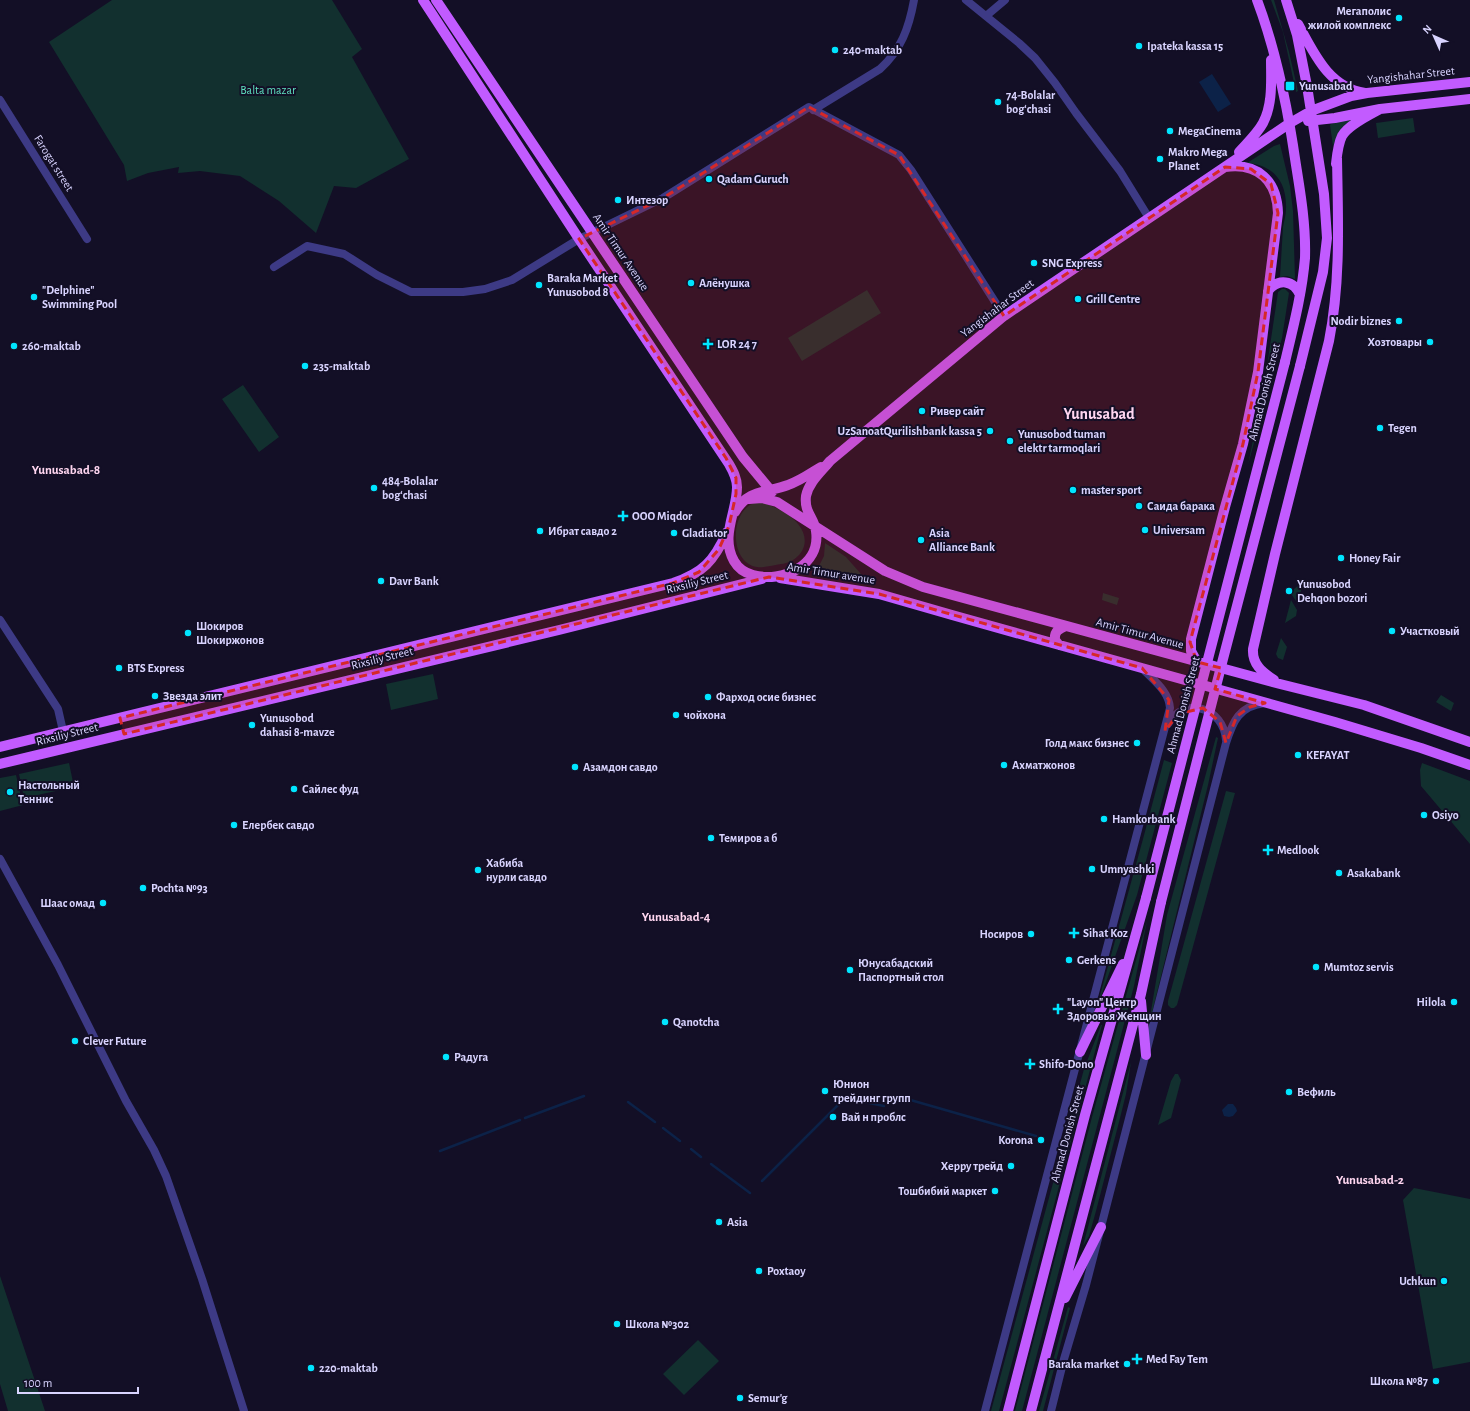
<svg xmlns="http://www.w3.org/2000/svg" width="1470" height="1411" font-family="'Alegreya Sans',sans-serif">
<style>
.green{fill:#12302f}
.water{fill:#0c2248}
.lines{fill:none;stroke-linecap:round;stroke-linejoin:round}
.stream{stroke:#0c2248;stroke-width:2.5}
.minor{stroke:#3d3a85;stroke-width:8}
.major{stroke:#c25bff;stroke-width:10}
.major-bridge{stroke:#c25bff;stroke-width:10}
.marked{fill:#d62828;fill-opacity:0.2;stroke:#d62828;stroke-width:3;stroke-dasharray:8 5;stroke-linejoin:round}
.poi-dot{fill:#00e5ff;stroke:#130f26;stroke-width:1.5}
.labels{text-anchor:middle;stroke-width:4;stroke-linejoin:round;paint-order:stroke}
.poi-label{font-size:12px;font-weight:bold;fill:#d9d4ff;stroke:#130f26;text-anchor:start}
.street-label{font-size:12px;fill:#d9d4ff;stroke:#130f26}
.park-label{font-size:12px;fill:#5fe0c0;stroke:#130f26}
.neighbourhood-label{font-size:13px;font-weight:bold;fill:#ffd6f0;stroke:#130f26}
.district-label{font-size:16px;font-weight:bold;fill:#ffd6f0;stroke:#130f26}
</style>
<rect width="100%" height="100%" fill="#130f26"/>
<path class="green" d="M 112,0 L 332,0 L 362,49 L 352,57 L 409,159 L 356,188 L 334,186 L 316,233 L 279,201 L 240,176 L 200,171 L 178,173 L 179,167 L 148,173 L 127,181 L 124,165 L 49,42 Z
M 1271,0 L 1274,0 L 1289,52 L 1298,91 L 1296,92 L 1283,32 Z
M 1413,118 L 1415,132 L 1378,138 L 1376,123 Z
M 1352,119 L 1339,131 L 1333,146 L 1330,125 L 1331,124 Z
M 1280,144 L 1290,186 L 1293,211 L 1295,279 L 1287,276 L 1280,277 C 1281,261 1282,244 1283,227 C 1284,221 1286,215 1286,209 C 1287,182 1274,165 1247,163 L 1274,146 Z
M 1282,289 L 1285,289 L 1289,293 L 1282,338 L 1248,465 L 1264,386 L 1278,292 Z
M 867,290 L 881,313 L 802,361 L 788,338 Z
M 243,385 L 279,437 L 259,452 L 222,399 Z
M 759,502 C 772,505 789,513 798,524 C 813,542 801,561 781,564 C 774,565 764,568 757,567 C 727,562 730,505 759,502 Z
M 825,543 L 846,557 L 861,574 L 860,577 C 844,578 830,578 816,572 L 824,556 Z
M 1303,582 L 1298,604 L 1292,595 L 1294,589 Z
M 1103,593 L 1119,598 L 1117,605 L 1102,600 Z
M 1291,600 L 1297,610 L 1296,616 L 1285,623 Z
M 1281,638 L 1287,647 L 1283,660 L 1278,658 L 1276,654 Z
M 433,674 L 438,699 L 391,710 L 386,684 Z
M 1441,695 L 1454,703 L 1451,711 L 1436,702 Z
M 1216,737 L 1218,738 L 1208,785 L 1148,1029 L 1167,915 Z
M 1164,760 L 1172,763 L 1137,895 L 1100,999 L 1099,999 L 1143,839 Z
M 69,763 L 74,787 L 24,798 L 19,774 Z
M 1422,763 L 1470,781 L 1470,844 L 1421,786 L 1420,770 Z
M 16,775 L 23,805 L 0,811 L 0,778 Z
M 1226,791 L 1235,793 L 1177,1005 L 1174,1008 L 1171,1008 L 1168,1005 L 1168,1001 Z
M 1147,921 L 1134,986 L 1022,1411 L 1015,1411 L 1092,1117 Z
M 1101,1025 L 1102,1025 L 999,1411 L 991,1411 L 1084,1069 Z
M 1131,1062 L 1126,1094 L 1119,1122 L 1096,1211 L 1089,1236 L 1083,1246 Z
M 1175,1074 L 1178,1074 L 1181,1080 L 1171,1118 L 1158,1125 L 1171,1081 Z
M 1414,1188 L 1470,1199 L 1470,1362 L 1433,1369 L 1403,1200 Z
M 0,1276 L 45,1411 L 8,1411 L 0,1384 Z
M 1068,1307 L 1070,1308 L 1043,1411 L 1039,1411 Z
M 698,1340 L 719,1361 L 684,1395 L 663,1374 Z"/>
<path class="water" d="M 1212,74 L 1231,104 L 1218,112 L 1199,82 Z
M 1228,1104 L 1233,1104 L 1236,1108 L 1237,1111 L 1233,1116 L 1229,1117 L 1224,1116 L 1222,1110 Z"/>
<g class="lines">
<path class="stream" d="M 907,1099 L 1036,1136
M 628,1102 L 655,1122
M 525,1118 L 584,1096
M 663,1128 L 680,1141
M 691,1149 L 701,1157
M 440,1151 L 520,1120
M 711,1164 L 750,1193
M 762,1181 L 845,1098 L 884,1106"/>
<path class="minor" d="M 966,0 L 1019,43 L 1035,58 L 1055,83 L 1076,113 L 1120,171 L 1149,218
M 986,16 L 1005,0
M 0,100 L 87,239
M 813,110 L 880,69 C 901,50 909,28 914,0
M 274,267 L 307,246 L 344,254 L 377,275 L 411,292 L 463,292 L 485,289 L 512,280 L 579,239 L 663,198 L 809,107 L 899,155 L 911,170 L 1004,316
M 0,620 L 58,709 L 63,731
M 1168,724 C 1185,695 1224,708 1226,740
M 0,859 L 58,965 L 126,1101 L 154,1150 L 166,1176 L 202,1279 L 244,1411
M 985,1411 L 1170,708 C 1169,691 1153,680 1142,668
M 1051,1411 L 1064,1359 L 1086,1285 L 1226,743 C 1233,721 1239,706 1265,703"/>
<path class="major" d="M 423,0 L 579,239 L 729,464 C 733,471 737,478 737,487 C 737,512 720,536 734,561 C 738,568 745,573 753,575 C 782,583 821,566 816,531 C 814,517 804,513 806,496 C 809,482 821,472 830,461 L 1004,316 L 1290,123 L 1311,111 L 1351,96 L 1367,93 L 1470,82
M 436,0 L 743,457 L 772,492
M 1257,0 C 1277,53 1288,109 1296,165 C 1301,196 1306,227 1305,258 C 1302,294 1293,328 1285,362
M 1286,0 L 1297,35 L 1307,86 L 1324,194 L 1327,238 L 1323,272 L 1300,366
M 1298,24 C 1314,53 1328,87 1365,93
M 1308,121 L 1335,118 L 1380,109 L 1470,99
M 1239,152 C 1247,143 1257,134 1263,123 C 1273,104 1271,81 1271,60
M 1336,164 C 1337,155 1338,144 1342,136 C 1348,125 1369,115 1380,109
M 1268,291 C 1278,278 1294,280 1300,295
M 749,499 L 762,498 L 777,502 L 885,571 L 923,587 L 1280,684 L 1364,705 L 1470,742
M 735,512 C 748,489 767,493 788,485 C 800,481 811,473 821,467
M 780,578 L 879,594 L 952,615 L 1335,722 L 1421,748 L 1470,765
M 1059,645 L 1055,640 C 1054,631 1059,629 1066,626
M 1197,662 L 1191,651 L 1191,639 L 1225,507 L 1243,444 L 1258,372 L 1278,213 C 1277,181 1258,162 1225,167
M 1274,680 C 1262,672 1252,664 1253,649 L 1275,554 L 1329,341 C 1341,280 1338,219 1337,158
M 0,747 L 673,583 C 703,573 714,561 727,532
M 0,764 L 559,630 L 762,579
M 1141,1001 L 1146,1055
M 1080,1052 L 1123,964
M 1065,1298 L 1101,1227
M 1008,1411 L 1085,1115 L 1146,898
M 1031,1411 L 1141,994 L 1161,902"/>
<path class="major-bridge" d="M 1146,898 L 1285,362
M 1161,902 L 1223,659 L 1300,366"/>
</g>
<path class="marked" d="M 809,107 L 899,155 L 1004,316 L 1225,167 L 1251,169 L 1271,184 L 1278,213 L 1258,372 L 1243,444 L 1190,642 L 1197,662 L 1221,668 L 1215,689 L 1265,703 L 1250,707 L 1237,716 L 1226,743 L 1220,722 L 1203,708 L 1178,714 L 1165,731 L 1169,700 L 1142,668 L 879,594 L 769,577 L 124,734 L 120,718 L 673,583 L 699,572 L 719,549 L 729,526 L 736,494 L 736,478 L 726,458 L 579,239 L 663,198 Z"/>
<g class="poi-dot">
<circle cx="1399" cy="18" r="4"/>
<circle cx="1139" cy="46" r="4"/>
<circle cx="835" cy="50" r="4"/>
<rect x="1285" y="81" width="10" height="10" rx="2"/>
<circle cx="998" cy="102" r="4"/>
<circle cx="1170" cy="131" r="4"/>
<circle cx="1160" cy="159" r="4"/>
<circle cx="709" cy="179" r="4"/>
<circle cx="618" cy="200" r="4"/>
<circle cx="1034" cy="263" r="4"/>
<circle cx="691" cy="283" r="4"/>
<circle cx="539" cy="285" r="4"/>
<circle cx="34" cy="297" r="4"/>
<circle cx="1078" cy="299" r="4"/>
<circle cx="1399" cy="321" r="4"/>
<circle cx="1430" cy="342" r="4"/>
<path d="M706 338h4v4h4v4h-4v4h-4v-4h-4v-4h4z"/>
<circle cx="14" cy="346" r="4"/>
<circle cx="305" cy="366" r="4"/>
<circle cx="922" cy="411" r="4"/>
<circle cx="1380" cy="428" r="4"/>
<circle cx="990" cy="431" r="4"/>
<circle cx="1010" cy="441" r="4"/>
<circle cx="374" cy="488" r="4"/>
<circle cx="1073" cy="490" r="4"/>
<circle cx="1139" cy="506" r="4"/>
<path d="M621 510h4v4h4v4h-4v4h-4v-4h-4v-4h4z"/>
<circle cx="1145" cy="530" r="4"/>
<circle cx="540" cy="531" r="4"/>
<circle cx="674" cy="533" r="4"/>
<circle cx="921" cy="540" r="4"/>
<circle cx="1341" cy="558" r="4"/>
<circle cx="381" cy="581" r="4"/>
<circle cx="1289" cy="591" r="4"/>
<circle cx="1392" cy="631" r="4"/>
<circle cx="188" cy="633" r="4"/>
<circle cx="119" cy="668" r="4"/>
<circle cx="155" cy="696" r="4"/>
<circle cx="708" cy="697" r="4"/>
<circle cx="676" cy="715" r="4"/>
<circle cx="252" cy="725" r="4"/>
<circle cx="1137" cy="743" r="4"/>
<circle cx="1298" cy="755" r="4"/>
<circle cx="1004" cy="765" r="4"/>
<circle cx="575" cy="767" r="4"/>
<circle cx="294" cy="789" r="4"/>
<circle cx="10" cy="792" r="4"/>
<circle cx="1424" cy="815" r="4"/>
<circle cx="1104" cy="819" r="4"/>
<circle cx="234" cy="825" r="4"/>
<circle cx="711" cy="838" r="4"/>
<path d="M1266 844h4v4h4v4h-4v4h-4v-4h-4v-4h4z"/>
<circle cx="1092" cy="869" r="4"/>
<circle cx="478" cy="870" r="4"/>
<circle cx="1339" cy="873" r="4"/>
<circle cx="143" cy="888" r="4"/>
<circle cx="103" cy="903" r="4"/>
<path d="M1072 927h4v4h4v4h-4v4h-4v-4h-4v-4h4z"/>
<circle cx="1031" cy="934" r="4"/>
<circle cx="1069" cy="960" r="4"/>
<circle cx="1316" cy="967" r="4"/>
<circle cx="850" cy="970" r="4"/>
<circle cx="1454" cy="1002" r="4"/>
<path d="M1056 1003h4v4h4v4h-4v4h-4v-4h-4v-4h4z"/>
<circle cx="665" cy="1022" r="4"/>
<circle cx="75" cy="1041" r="4"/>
<circle cx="446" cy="1057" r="4"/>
<path d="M1028 1058h4v4h4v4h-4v4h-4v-4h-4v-4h4z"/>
<circle cx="825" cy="1091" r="4"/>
<circle cx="1289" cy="1092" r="4"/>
<circle cx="833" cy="1117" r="4"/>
<circle cx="1041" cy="1140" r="4"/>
<circle cx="1011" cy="1166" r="4"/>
<circle cx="995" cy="1191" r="4"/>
<circle cx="719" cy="1222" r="4"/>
<circle cx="759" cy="1271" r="4"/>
<circle cx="1444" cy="1281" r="4"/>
<circle cx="617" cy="1324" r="4"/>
<path d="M1135 1353h4v4h4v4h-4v4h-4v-4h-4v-4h4z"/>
<circle cx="1127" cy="1364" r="4"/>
<circle cx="311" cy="1368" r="4"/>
<circle cx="1436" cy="1381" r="4"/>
<circle cx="740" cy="1398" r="4"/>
</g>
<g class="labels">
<g class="poi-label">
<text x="1391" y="15" text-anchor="end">Мегаполис<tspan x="1391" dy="14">жилой комплекс</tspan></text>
<text x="1147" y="50">Ipateka kassa 15</text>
<text x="843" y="54">240-maktab</text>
<text x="1299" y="90">Yunusabad</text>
<text x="1006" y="99">74-Bolalar<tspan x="1006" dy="14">bogʻchasi</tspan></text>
<text x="1178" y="135">MegaCinema</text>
<text x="1168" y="156">Makro Mega<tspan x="1168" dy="14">Planet</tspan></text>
<text x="717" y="183">Qadam Guruch</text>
<text x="626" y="204">Интезор</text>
<text x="1042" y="267">SNG Express</text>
<text x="547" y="282">Baraka Market<tspan x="547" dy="14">Yunusobod 8</tspan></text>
<text x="699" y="287">Алёнушка</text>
<text x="42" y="294">"Delphine"<tspan x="42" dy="14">Swimming Pool</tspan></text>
<text x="1086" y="303">Grill Centre</text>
<text x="1391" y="325" text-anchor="end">Nodir biznes</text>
<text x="1422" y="346" text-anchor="end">Хозтовары</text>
<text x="717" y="348">LOR 24 7</text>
<text x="22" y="350">260-maktab</text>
<text x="313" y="370">235-maktab</text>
<text x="930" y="415">Ривер сайт</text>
<text x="1388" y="432">Tegen</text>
<text x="982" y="435" text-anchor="end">UzSanoatQurilishbank kassa 5</text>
<text x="1018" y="438">Yunusobod tuman<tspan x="1018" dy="14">elektr tarmoqlari</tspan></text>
<text x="382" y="485">484-Bolalar<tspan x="382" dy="14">bogʻchasi</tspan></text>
<text x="1081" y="494">master sport</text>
<text x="1147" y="510">Саида барака</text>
<text x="632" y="520">OOO Miqdor</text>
<text x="1153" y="534">Universam</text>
<text x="548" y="535">Ибрат савдо 2</text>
<text x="682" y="537">Gladiator</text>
<text x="929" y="537">Asia<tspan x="929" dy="14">Alliance Bank</tspan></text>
<text x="1349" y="562">Honey Fair</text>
<text x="389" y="585">Davr Bank</text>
<text x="1297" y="588">Yunusobod<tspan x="1297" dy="14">Dehqon bozori</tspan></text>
<text x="196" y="630">Шокиров<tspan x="196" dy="14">Шокиржонов</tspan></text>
<text x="1400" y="635">Участковый</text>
<text x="127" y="672">BTS Express</text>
<text x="163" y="700">Звезда элит</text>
<text x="716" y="701">Фарход осие бизнес</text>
<text x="684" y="719">чойхона</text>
<text x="260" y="722">Yunusobod<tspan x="260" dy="14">dahasi 8-mavze</tspan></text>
<text x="1129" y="747" text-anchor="end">Голд макс бизнес</text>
<text x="1306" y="759">KEFAYAT</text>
<text x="1012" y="769">Ахматжонов</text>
<text x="583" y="771">Азамдон савдо</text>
<text x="18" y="789">Настольный<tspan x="18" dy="14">Теннис</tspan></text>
<text x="302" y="793">Сайлес фуд</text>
<text x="1432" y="819">Osiyo</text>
<text x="1112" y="823">Hamkorbank</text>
<text x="242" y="829">Елербек савдо</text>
<text x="719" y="842">Темиров а б</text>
<text x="1277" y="854">Medlook</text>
<text x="486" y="867">Хабиба<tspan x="486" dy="14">нурли савдо</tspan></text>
<text x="1100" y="873">Umnyashki</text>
<text x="1347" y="877">Asakabank</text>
<text x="151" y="892">Pochta №93</text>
<text x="95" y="907" text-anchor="end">Шаас омад</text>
<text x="1083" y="937">Sihat Koz</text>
<text x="1023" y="938" text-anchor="end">Носиров</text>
<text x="1077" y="964">Gerkens</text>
<text x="858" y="967">Юнусабадский<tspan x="858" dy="14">Паспортный стол</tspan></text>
<text x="1324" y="971">Mumtoz servis</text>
<text x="1067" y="1006">"Layon" Центр<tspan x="1067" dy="14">Здоровья Женщин</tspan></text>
<text x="1446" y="1006" text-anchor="end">Hilola</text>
<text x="673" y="1026">Qanotcha</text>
<text x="83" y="1045">Clever Future</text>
<text x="454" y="1061">Радуга</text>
<text x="1039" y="1068">Shifo-Dono</text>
<text x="833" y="1088">Юнион<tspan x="833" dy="14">трейдинг групп</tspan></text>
<text x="1297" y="1096">Вефиль</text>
<text x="841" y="1121">Вай н проблс</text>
<text x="1033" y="1144" text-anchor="end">Korona</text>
<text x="1003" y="1170" text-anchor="end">Херру трейд</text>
<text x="987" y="1195" text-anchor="end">Тошбибий маркет</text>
<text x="727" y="1226">Asia</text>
<text x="767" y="1275">Poxtaoy</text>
<text x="1436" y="1285" text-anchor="end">Uchkun</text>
<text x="625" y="1328">Школа №302</text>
<text x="1146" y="1363">Med Fay Tem</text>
<text x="1119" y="1368" text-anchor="end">Baraka market</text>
<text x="319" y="1372">220-maktab</text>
<text x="1428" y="1385" text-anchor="end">Школа №87</text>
<text x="748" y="1402">Semur'g</text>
</g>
<g class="street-label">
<text transform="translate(1411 75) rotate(-6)" y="4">Yangishahar Street</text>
<text transform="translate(54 163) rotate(58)" y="4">Farogat street</text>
<text transform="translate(621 252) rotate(56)" y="4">Amir Timur Avenue</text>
<text transform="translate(997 308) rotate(-37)" y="4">Yangishahar Street</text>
<text transform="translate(1264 392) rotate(-76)" y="4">Ahmad Donish Street</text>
<text transform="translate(831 573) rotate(9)" y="4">Amir Timur avenue</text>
<text transform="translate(697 582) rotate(-14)" y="4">Rixsiliy Street</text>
<text transform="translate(1140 633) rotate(15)" y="4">Amir Timur Avenue</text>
<text transform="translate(382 658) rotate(-14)" y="4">Rixsiliy Street</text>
<text transform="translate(1183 705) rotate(-75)" y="4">Ahmad Donish Street</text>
<text transform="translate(67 734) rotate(-14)" y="4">Rixsiliy Street</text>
<text transform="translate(1067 1134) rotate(-75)" y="4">Ahmad Donish Street</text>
</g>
<g class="park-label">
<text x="268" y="94">Balta mazar</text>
</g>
<g class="neighbourhood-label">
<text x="66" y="474">Yunusabad-8</text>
<text x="676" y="921">Yunusabad-4</text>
<text x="1370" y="1184">Yunusabad-2</text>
</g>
<g class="district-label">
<text x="1099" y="419">Yunusabad</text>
</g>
</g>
<g transform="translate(1434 36) rotate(315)" stroke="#130f26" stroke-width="3" paint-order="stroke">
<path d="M0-3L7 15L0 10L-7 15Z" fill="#d9d4ff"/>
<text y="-6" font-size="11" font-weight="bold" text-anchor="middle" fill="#d9d4ff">N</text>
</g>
<path d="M18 1387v6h120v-6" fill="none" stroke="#d9d4ff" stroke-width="2"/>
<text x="24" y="1387" font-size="12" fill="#d9d4ff" stroke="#130f26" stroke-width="3" paint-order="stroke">100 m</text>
</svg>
